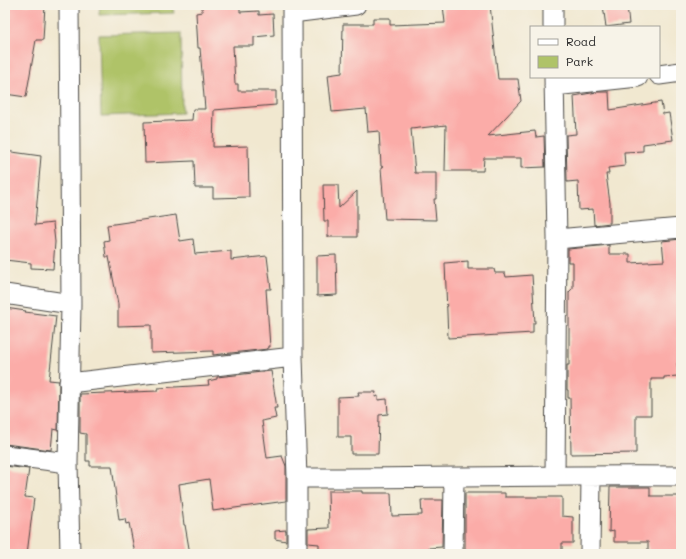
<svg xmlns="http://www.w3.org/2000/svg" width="686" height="559" font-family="Mali,sans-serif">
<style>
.green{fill:#afc368;stroke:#6d774a}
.building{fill:#fbaca8}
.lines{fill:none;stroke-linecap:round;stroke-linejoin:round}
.minor-casing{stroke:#494744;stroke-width:21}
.minor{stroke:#fff;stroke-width:19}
</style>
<rect width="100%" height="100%" fill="#f7f3e8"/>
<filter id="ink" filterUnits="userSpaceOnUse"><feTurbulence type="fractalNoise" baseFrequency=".025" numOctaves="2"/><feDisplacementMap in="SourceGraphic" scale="8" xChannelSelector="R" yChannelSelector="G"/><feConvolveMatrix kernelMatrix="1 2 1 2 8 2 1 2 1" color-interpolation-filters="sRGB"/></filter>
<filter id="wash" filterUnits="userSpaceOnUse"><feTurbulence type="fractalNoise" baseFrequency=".012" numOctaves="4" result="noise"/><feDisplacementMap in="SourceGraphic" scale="16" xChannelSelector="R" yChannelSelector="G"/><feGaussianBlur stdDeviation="0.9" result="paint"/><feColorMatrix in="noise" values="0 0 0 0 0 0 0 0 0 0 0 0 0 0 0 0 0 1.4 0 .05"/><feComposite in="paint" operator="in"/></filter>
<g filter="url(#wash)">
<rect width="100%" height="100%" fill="#f1e8d0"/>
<path class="green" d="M 100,5 L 172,5 L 174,13 L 99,15 Z
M 181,33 L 182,113 L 101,116 L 99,35 Z"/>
<g id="blocks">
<path class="building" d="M 5,5 L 45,5 L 43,40 L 36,40 L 26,97 L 5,94 Z
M 202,5 L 240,5 L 240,12 L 259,11 L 259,15 L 273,14 L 274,35 L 254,37 L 254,46 L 233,46 L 235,84 L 238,84 L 238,91 L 276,91 L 276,105 L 214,110 L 213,147 L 248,146 L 249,197 L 213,198 L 213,188 L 195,188 L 194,161 L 145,163 L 144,122 L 192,120 L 193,109 L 205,109 L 200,48 L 198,48 L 196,13 L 202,12 Z
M 443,5 L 490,5 L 498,79 L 518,79 L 521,101 L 488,136 L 535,131 L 536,137 L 544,136 L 545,167 L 521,168 L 521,158 L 484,158 L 483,171 L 445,171 L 446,125 L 411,129 L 415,173 L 436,173 L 436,199 L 434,199 L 436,220 L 385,219 L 381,168 L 383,167 L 381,166 L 379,131 L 368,132 L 366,109 L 332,112 L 328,75 L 342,73 L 343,24 L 373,24 L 373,18 L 390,18 L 390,25 L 445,23 Z
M 603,5 L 627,5 L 629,24 L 606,27 Z
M 597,92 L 609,92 L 610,110 L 661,102 L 663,114 L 669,113 L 673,140 L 643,144 L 643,151 L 624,152 L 625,166 L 608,168 L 609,174 L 606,174 L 610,203 L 610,223 L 594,225 L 593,209 L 579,210 L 578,181 L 567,182 L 566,135 L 576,134 L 574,96 Z
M 5,151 L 41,156 L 35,225 L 53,223 L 55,242 L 53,269 L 31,268 L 31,263 L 5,260 Z
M 323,185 L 338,185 L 339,208 L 357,191 L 357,237 L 328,237 L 328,221 L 324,221 Z
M 176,215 L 180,241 L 193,239 L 195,254 L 231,251 L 231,260 L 267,256 L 271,289 L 266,289 L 270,347 L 268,347 L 268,349 L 213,355 L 213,351 L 151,353 L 151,325 L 118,326 L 118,304 L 109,257 L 106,257 L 104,241 L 109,240 L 107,225 Z
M 681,239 L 681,363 L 677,363 L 678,376 L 664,377 L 664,379 L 651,379 L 651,415 L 636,415 L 636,453 L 571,454 L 570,398 L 568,398 L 568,390 L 567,390 L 567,365 L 569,365 L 569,292 L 573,288 L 573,262 L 568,262 L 568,249 L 609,245 L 609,254 L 630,254 L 630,263 L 664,261 L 662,241 Z
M 336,255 L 337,295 L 317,296 L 317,256 Z
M 468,261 L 468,269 L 494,269 L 495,273 L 505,273 L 506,277 L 532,275 L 535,323 L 533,323 L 533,333 L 448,338 L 445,263 Z
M 5,308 L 26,311 L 25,312 L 56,316 L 49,380 L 59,381 L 58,430 L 53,429 L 51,450 L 5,444 Z
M 271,371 L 277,408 L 274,408 L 276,418 L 262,421 L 267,458 L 282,456 L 286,466 L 286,501 L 213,511 L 209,479 L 179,484 L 184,525 L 185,525 L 190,554 L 135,554 L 129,523 L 126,524 L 125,519 L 119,520 L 112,466 L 90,466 L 90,461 L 86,461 L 86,434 L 80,433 L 80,394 L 158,391 L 158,388 L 209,385 L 208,381 L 217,379 L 217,377 Z
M 358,392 L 376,392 L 375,397 L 378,396 L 378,400 L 387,399 L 388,414 L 379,415 L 378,454 L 351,454 L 351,437 L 338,437 L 338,397 L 359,396 Z
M 5,466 L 29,469 L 25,497 L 34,498 L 27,554 L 5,554 Z
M 610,487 L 650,487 L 650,496 L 681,496 L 681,553 L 648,554 L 648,542 L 614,542 L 614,531 L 609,532 Z
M 328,491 L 362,491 L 362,493 L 391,493 L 392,516 L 422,515 L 421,500 L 443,500 L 442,547 L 429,548 L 429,554 L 319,554 L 319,544 L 308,543 L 308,529 L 329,528 Z
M 465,493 L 505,493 L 505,497 L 562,497 L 562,516 L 573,517 L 573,543 L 562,543 L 562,554 L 465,554 Z
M 286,530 L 286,541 L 275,539 L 275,531 Z"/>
</g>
</g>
<g filter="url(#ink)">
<use href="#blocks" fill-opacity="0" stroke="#494744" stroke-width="1"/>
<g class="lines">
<defs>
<path id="minor" d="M 69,5 L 71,304 L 68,463 L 70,554
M 292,5 L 293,357 L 297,478 L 297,554
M 553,5 L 553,27
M 292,13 L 356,5
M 659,75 L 681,72
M 554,77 L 557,239 L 555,476
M 554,86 L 638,77
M 557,239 L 681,228
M 5,294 L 71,304
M 69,383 L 293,357
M 5,455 L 68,463
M 297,478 C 425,478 553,475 681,476
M 453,554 L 454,478
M 590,554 L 591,476"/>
</defs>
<use href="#minor" class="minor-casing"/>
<use href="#minor" class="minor"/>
</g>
</g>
<rect width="686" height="559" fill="none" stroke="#f7f3e8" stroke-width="20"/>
<rect x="530" y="26" width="130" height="52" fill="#f7f3e8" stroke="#a5a39c"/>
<rect x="538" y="39" width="20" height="6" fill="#ffffff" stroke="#a5a39c"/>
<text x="566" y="46" font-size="12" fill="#2b2b2b">Road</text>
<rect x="538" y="56" width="20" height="12" fill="#afc368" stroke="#a5a39c"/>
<text x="566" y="66" font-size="12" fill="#2b2b2b">Park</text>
</svg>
